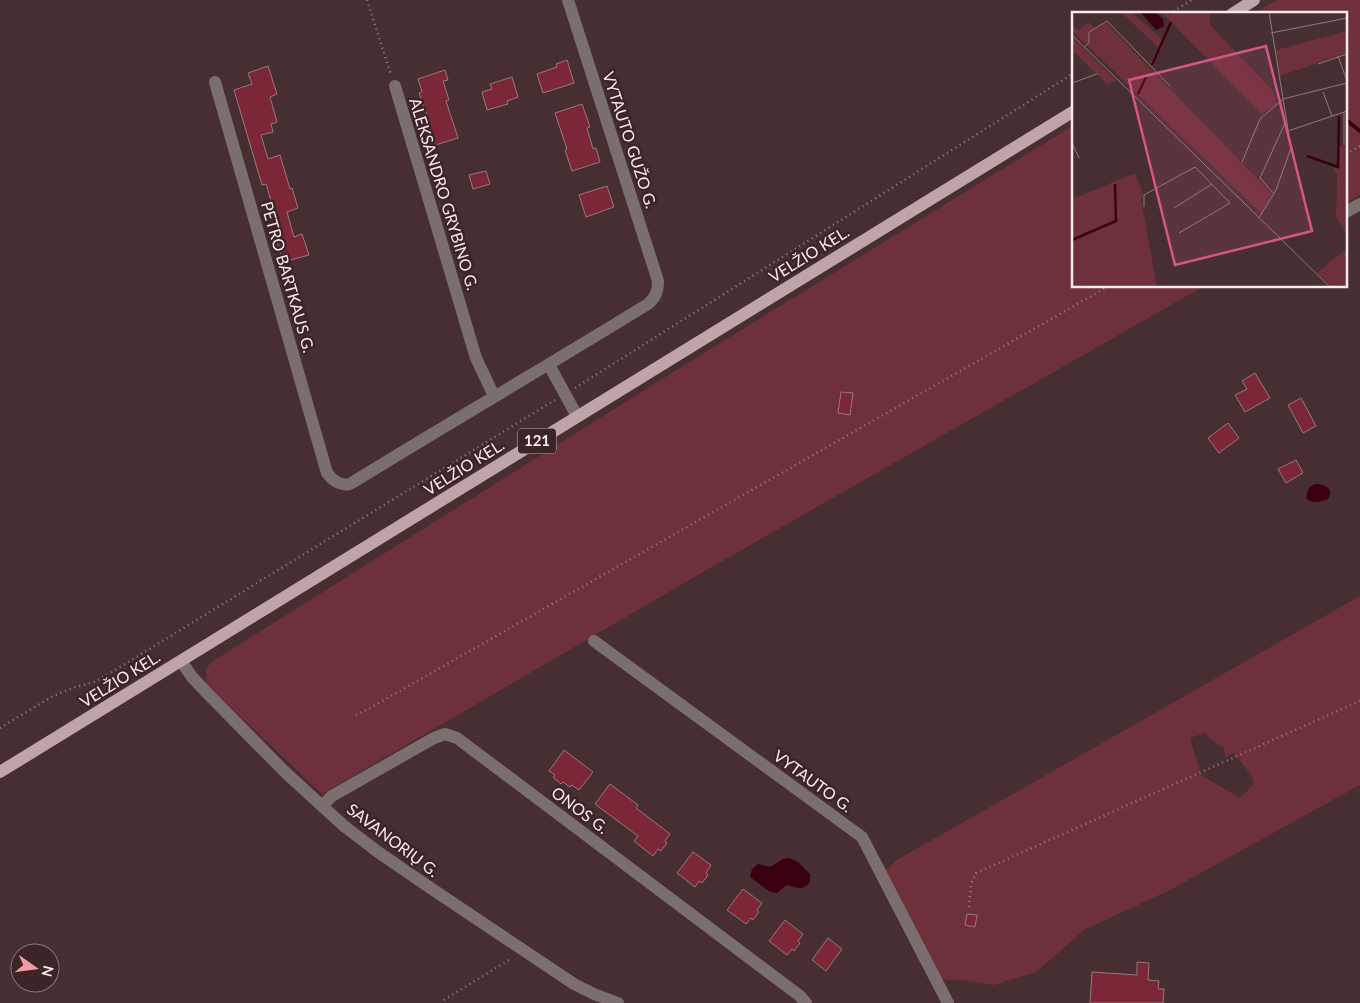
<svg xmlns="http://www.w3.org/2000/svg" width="1360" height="1003" font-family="Lato,sans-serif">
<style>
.green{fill:#6e303a;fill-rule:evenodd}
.water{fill:#3b000f}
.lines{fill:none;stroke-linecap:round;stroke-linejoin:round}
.stream{stroke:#3b000f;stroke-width:4}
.building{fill:#7c2738;stroke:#96797b}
.path{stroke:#958081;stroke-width:2.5;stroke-dasharray:1 4;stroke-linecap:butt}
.minor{stroke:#7b6e6f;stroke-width:12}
.major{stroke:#bfa5a7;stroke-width:12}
.labels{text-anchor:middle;stroke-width:5;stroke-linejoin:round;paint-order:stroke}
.shield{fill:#3c2527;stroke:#c2b0b1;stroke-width:1}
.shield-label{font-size:15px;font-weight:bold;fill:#fcebec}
.street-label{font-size:16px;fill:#fcebec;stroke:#3c2527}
.inset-river{fill:none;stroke:#3b000f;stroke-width:2.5}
.inset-road{fill:none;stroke:#8f7a7c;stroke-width:1}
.view{fill:#d35786;fill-opacity:0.15;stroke:#d35786;stroke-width:2.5}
.inset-edge{fill:none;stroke:#fcebec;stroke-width:2.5}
</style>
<rect width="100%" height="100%" fill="#472f31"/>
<path class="green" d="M 1276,0 L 1360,0 L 1360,195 L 1346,203 L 1346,14 L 1254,14 Z
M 1074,125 L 1074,286 L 1204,286 L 691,579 L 322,794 L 207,685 L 206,671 L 210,663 L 678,369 Z
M 1360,596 L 1360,785 L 1170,890 L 1084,930 L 1036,972 L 994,985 L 963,980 L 939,979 L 885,871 L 897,860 ZM 1205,733 L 1212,740 L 1224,748 L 1225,757 L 1234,753 L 1252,776 L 1254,784 L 1240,798 L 1201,775 L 1190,738 Z"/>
<path class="water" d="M 1316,484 C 1326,485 1334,488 1328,499 C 1321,502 1313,504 1307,499 C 1305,492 1310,485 1316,484 Z
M 789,858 L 798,862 L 810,874 L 810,882 C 802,892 797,887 787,885 L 777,893 L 770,892 L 750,877 L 752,869 L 758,864 L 770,867 L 783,859 Z"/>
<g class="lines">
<path class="stream" d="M 1346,120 L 1360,131"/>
</g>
<path class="building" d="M 567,60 L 574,83 L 543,93 L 537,74 L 557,67 L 556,64 Z
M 268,66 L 277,94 L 270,97 L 277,122 L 271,124 L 273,132 L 261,135 L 268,159 L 280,155 L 290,189 L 292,188 L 298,208 L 287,212 L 294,237 L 302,234 L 309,255 L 283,262 L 275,235 L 281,233 L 266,184 L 262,185 L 234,90 L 252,84 L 248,73 Z
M 445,70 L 448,80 L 443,81 L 449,100 L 446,101 L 458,138 L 432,146 L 426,128 L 429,127 L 426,118 L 428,118 L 419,93 L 422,92 L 418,79 Z
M 512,77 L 518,97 L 507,101 L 508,104 L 487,110 L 482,92 L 492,89 L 490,84 Z
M 582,104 L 590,127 L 587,128 L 593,149 L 596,148 L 600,162 L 572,171 L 565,150 L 567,149 L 555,113 Z
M 486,171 L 490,184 L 473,189 L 469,175 Z
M 607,186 L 614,207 L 586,217 L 579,195 Z
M 1255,373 L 1270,398 L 1245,412 L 1235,395 L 1247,389 L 1242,381 Z
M 841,392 L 853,393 L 850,415 L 838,413 Z
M 1301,398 L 1316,426 L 1303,433 L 1288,405 Z
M 1228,423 L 1239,438 L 1219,453 L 1208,438 Z
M 1296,460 L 1303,473 L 1286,483 L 1278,469 Z
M 564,750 L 593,772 L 579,790 L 572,785 L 570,787 L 563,782 L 561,784 L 553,777 L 555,775 L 549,771 Z
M 610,784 L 638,805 L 636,808 L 670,834 L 665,841 L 667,843 L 661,851 L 658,849 L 653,856 L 634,841 L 638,836 L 595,804 Z
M 693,852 L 711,865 L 706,873 L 708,875 L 702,883 L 699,881 L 695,887 L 677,873 Z
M 743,889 L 762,903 L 757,910 L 759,912 L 753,920 L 751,918 L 746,924 L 727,910 Z
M 967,914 L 977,915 L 975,927 L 965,925 Z
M 785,920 L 803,934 L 798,941 L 800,943 L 794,951 L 792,949 L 787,955 L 769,941 Z
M 828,938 L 842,949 L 826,971 L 812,960 Z
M 1137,962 L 1149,963 L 1148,980 L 1159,981 L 1158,989 L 1164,989 L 1163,1003 L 1090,1003 L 1092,972 L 1137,975 Z"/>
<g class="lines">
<path class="path" d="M 367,0 L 391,75
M 1169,14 L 1192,0
M 1346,154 L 1360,146
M 575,388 L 1074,73
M 356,715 L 370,708 L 1109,286
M 0,728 L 53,696 L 72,688 L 94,682 L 112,672 L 555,400
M 969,907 L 971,884 L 976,873 L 1360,701
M 444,1000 L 512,958"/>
<path class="minor" d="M 215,82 L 327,473 C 333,481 340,486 350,484 C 449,423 549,365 648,304 C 656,297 658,291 658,281 L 568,0
M 395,86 L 476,358 L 494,396
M 1346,212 L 1360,204
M 549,365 L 577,416
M 594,641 L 862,837 L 948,1003
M 181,661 L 192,677 L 210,696 L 286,773 L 344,826 L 378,852 L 432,889 L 574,984 L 594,994 L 618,1003
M 322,806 L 332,796 L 434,738 L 445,734 L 457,738 L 800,996 L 806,1003"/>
<path class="major" d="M 1232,14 L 1254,0
M 0,772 L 1074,111"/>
</g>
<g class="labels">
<rect class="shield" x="518" y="428.5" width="38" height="25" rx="4"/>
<g class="shield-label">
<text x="537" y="446">121</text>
</g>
<g class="street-label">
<text transform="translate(630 140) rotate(72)" y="6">VYTAUTO GUŽO G.</text>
<text transform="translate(444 194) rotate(73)" y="6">ALEKSANDRO GRYBINO G.</text>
<text transform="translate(809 254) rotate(-32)" y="6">VELŽIO KEL.</text>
<text transform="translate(288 277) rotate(74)" y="6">PETRO BARTKAUS G.</text>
<text transform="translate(464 467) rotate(-32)" y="6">VELŽIO KEL.</text>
<text transform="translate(120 679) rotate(-32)" y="6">VELŽIO KEL.</text>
<text transform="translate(813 781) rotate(36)" y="6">VYTAUTO G.</text>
<text transform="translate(580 810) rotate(37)" y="6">ONOS G.</text>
<text transform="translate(393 840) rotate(37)" y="6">SAVANORIŲ G.</text>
</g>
</g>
<g transform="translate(1072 12)">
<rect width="275" height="275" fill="#472f31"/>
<path d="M 49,0 L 59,0 L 92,29 L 81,55 L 78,52 L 86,35 ZM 89,0 L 137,0 L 139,14 L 201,79 L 205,92 L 190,102 ZM 16,10 L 24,17 L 33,10 L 200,182 L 190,202 L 0,19 L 0,14 L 7,19 ZM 275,19 L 275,41 L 208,64 L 204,38 ZM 0,25 L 44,69 L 35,72 L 3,41 L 0,42 ZM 267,134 L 275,134 L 275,223 L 264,205 L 265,163 L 262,156 L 267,157 ZM 63,161 L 71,182 L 69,188 L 85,275 L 1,275 L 0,187 ZM 275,236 L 275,275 L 260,275 L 245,261 Z" fill="#6e303a"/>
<path d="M 68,0 L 84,1 L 91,7 L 92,14 L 84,18 Z" fill="#3b000f"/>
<path class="inset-river" d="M 80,53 L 99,10M 66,82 L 75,63M 235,144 L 266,155 L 267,104M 0,228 L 44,209 L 43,172"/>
<path class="inset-road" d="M 199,21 L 275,6M 0,23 L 258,275M 12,35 L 17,31 L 17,20 L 35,9 L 98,74M 266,44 L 275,69M 246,52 L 275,42M 0,71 L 25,62M 251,80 L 260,104M 211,87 L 275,71M 216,119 L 275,99M 0,131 L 7,146M 272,133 L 272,100M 170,150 L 188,107 L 210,88M 202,182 L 188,166 L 214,109M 72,195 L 72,183 L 123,155 L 158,191 L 107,221M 102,196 L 140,172M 187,206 L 204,178 L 219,136 L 197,0"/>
<path class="view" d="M 194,34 L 240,219 L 103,253 L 57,68 Z"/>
<rect width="275" height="275" class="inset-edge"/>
</g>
<g transform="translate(35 968) rotate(104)"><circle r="24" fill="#3c2527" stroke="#897476"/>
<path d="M0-4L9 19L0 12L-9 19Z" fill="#f49aa5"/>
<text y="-8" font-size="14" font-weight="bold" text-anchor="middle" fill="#fcebec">N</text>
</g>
</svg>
